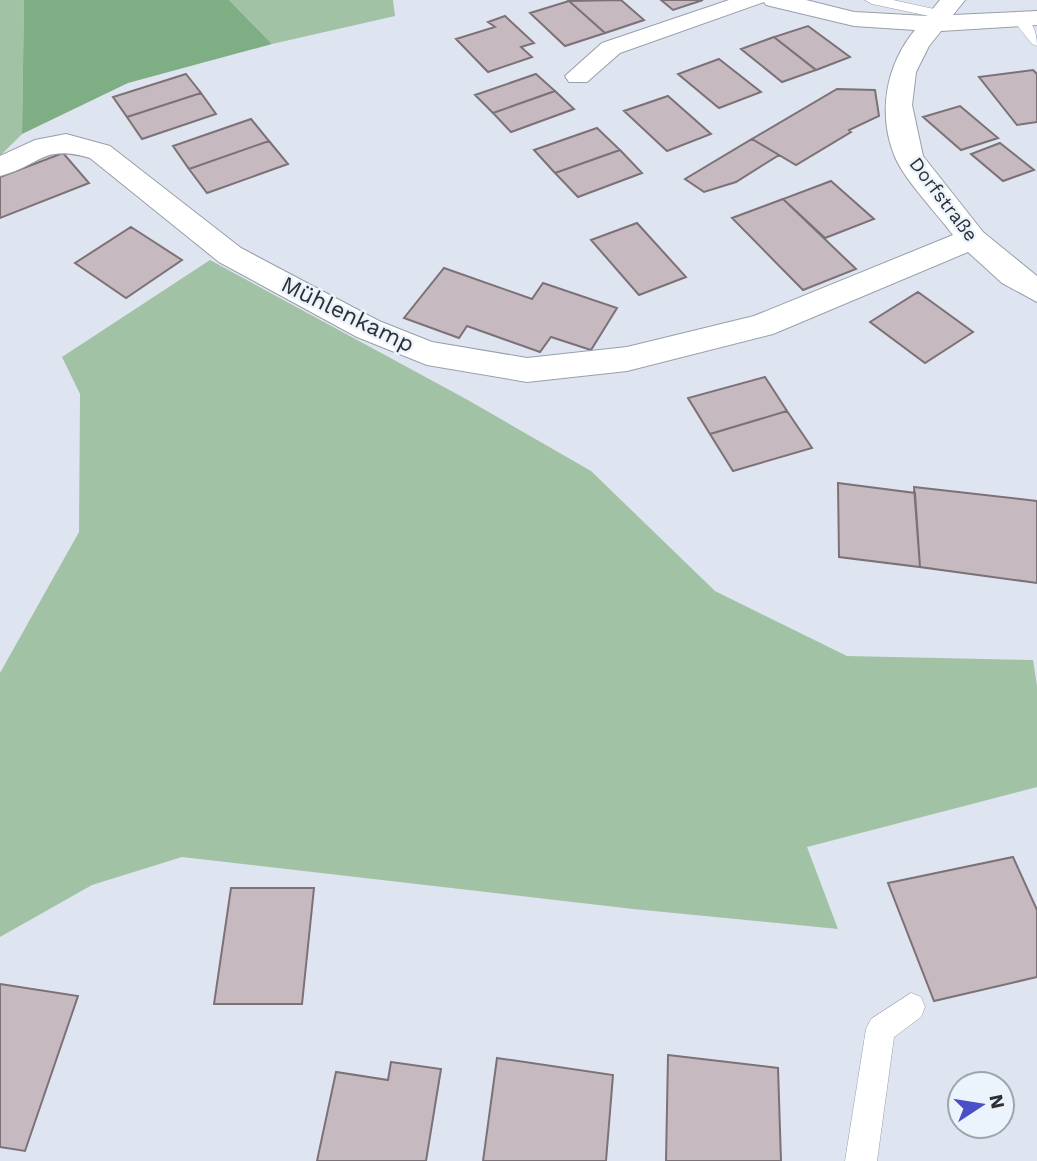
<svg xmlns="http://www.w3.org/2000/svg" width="1037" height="1161" font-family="'Work Sans',sans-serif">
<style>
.green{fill:#a2c2a5}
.forest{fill:#7fad84}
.building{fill:#c6bac0;stroke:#7c7177;stroke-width:2}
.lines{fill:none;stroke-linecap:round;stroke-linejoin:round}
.service-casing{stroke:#999fa9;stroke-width:1}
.minor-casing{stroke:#999fa9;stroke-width:2}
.service{fill:#fff;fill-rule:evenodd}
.minor{fill:#fff;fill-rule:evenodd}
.labels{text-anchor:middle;stroke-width:5;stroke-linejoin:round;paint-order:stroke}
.far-street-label{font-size:19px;fill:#2e3034;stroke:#ebf3fd}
.street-label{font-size:23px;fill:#2e3034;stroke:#ebf3fd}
</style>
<rect width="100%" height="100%" fill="#dee5f0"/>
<path class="green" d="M 0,0 L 24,0 L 22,134 L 0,156 Z
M 229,0 L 393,0 L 395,16 L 272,44 Z
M 210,260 L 466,399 L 591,471 L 715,591 L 847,656 L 1033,660 L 1037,686 L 1037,787 L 807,847 L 838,929 L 633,909 L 182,857 L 92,885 L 0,937 L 0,673 L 79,532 L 80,394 L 62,357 Z"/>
<path class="forest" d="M 24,0 L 229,0 L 272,44 L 128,83 L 22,134 Z"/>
<path class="building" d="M 621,0 L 644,20 L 605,33 L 569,1 Z
M 661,0 L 703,0 L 673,10 Z
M 569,1 L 605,33 L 565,46 L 530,13 Z
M 505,16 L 534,43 L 521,47 L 532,57 L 488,72 L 456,39 L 495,27 L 488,22 Z
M 808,26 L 850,57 L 816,70 L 774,37 Z
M 774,37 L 816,70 L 782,82 L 741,49 Z
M 719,59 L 761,92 L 719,108 L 678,74 Z
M 1033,70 L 1037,74 L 1037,122 L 1017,125 L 979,77 Z
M 186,74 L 201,93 L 127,117 L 113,97 Z
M 536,74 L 555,91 L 493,113 L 475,95 Z
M 837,89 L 875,90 L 879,116 L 849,130 L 851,132 L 796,165 L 752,139 Z
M 555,91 L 574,109 L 511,132 L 493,113 Z
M 201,93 L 216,114 L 142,139 L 127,117 Z
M 668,96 L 711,134 L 667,151 L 624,111 Z
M 960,106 L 998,138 L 961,150 L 923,117 Z
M 251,119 L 269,141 L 189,169 L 173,146 Z
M 597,128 L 620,150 L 555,173 L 534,150 Z
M 752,139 L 779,155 L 736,182 L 704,192 L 685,179 Z
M 269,141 L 288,164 L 207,193 L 189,169 Z
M 1000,143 L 1034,170 L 1003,181 L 971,154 Z
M 620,150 L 642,173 L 578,197 L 555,173 Z
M 63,153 L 89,183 L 0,218 L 0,177 Z
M 831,181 L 874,219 L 825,238 L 783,199 Z
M 783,199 L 856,269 L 803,290 L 732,218 Z
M 637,223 L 686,277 L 639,295 L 591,240 Z
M 131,227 L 182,260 L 126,298 L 75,263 Z
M 444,268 L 532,299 L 543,283 L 617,308 L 591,350 L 551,337 L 540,352 L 467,326 L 459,338 L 404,318 Z
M 918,292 L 973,332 L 925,363 L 870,322 Z
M 765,377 L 787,411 L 710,434 L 688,398 Z
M 787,411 L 812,448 L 733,471 L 710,434 Z
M 838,483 L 915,493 L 920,567 L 839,557 Z
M 914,487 L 1037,501 L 1037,583 L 920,567 Z
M 1013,857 L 1037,910 L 1037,977 L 934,1001 L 888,883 Z
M 231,888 L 314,888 L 302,1004 L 214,1004 Z
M 0,984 L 78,996 L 25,1151 L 0,1147 Z
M 668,1055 L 778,1068 L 781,1161 L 666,1161 Z
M 497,1058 L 613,1075 L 606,1161 L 483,1161 Z
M 391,1062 L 441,1069 L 426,1161 L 317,1161 L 336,1072 L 388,1080 Z"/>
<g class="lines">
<defs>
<path id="service" d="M 865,0 L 893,0 L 948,12 L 950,15 L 943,19 L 872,4 Z
M 1019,15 C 1033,19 1037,33 1037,46 L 1032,44 L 1012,19 Z
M 911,993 L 921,997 L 925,1007 L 921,1017 L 894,1037 L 877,1161 L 845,1161 L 866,1029 L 871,1019 Z"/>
<path id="minor" d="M 729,0 L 806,0 L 854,12 L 927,16 L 940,0 L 965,0 L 953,15 L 1037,11 L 1037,25 L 941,31 L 929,46 L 916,72 L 912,105 L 923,156 L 983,232 L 1037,276 L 1037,302 L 1002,283 L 968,252 L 773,334 L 627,371 L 527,382 L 427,365 L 357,337 L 219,262 L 90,158 C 42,144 42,165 0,176 L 0,156 L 35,140 L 66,134 L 110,146 L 241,248 L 379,321 L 432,342 L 527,358 L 627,347 L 754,316 L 953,235 C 938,215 904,179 895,157 C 877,114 886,65 915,30 L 854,26 L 766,5 L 764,2 L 620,53 L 587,82 L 569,82 L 565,76 L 602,43 Z"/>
</defs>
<use href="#service" class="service-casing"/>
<use href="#minor" class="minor-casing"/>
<use href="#service" class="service"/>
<use href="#minor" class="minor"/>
</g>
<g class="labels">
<g class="far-street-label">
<text transform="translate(944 199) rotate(53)" y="7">Dorfstraße</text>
</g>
<g class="street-label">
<text transform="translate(348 314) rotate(26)" y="8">Mühlenkamp</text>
</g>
</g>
<g transform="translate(981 1105) rotate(78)"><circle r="33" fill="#ebf3fd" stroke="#9fa5ad" stroke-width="2"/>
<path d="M0-5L12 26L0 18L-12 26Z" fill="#4a4fc5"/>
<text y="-10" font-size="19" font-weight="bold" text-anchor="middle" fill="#2e3034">N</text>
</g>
</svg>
